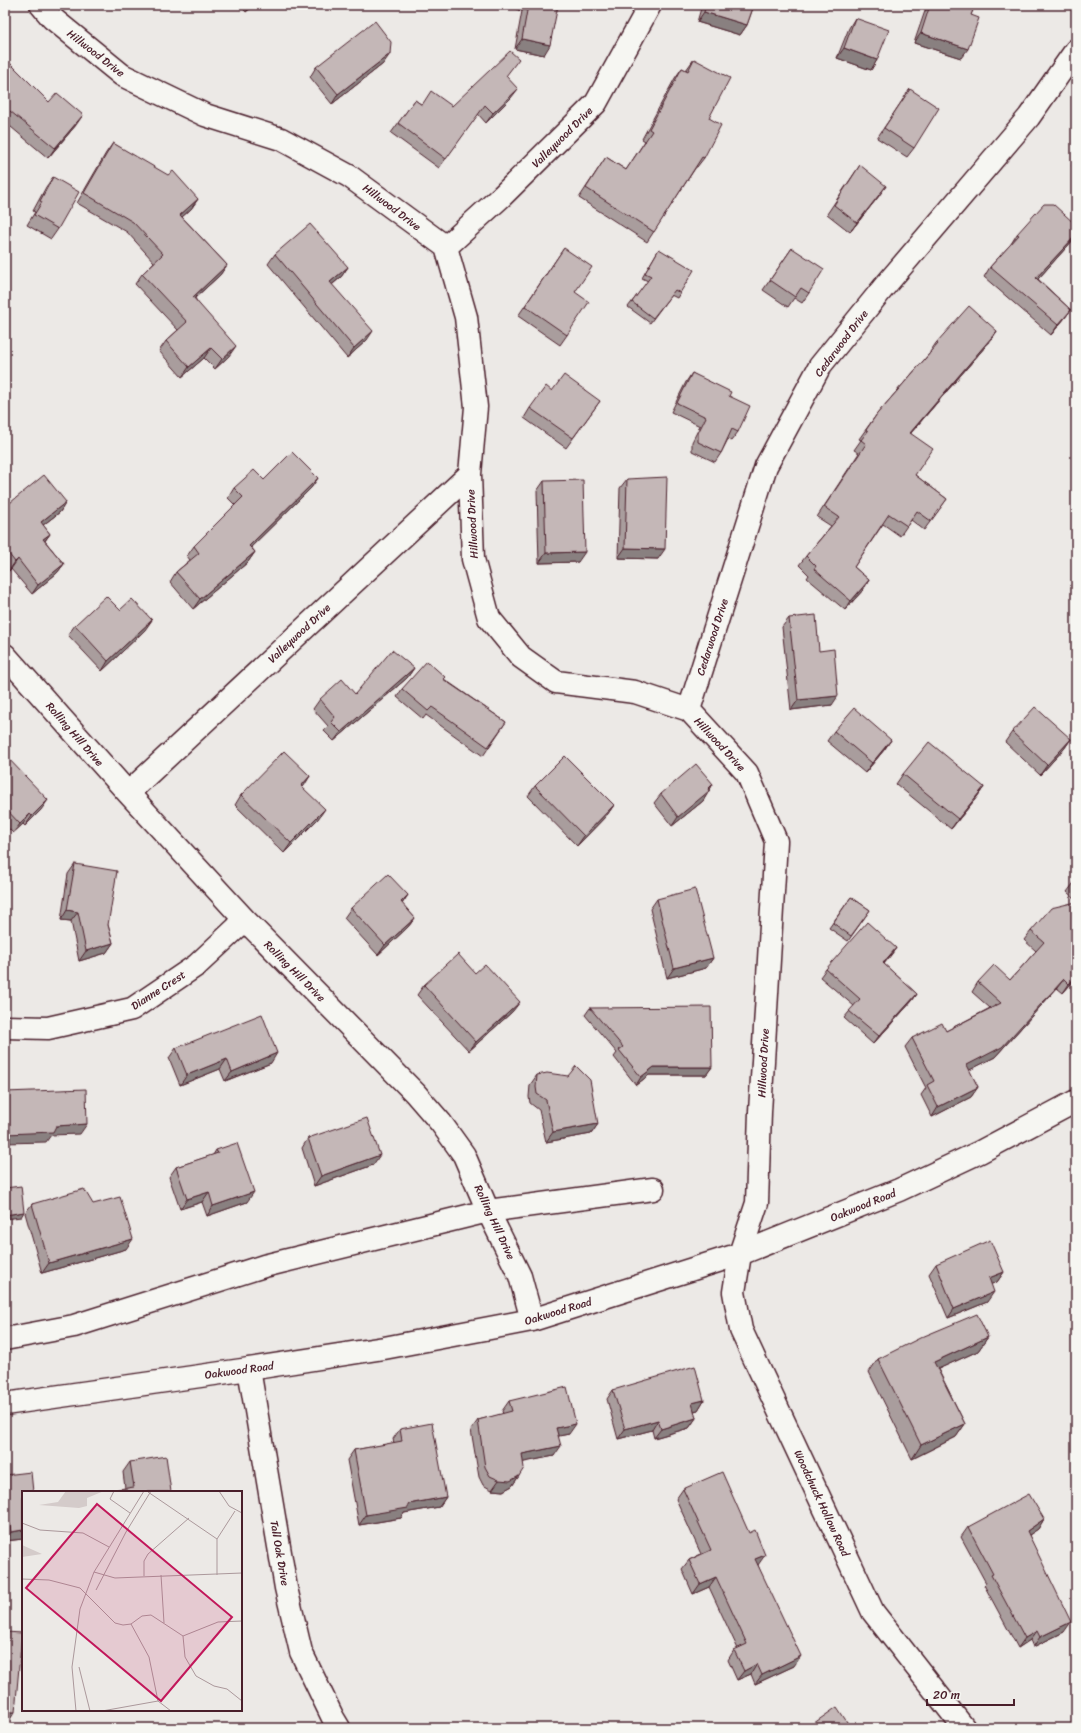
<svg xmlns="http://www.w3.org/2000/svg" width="1081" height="1733" font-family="Sriracha,sans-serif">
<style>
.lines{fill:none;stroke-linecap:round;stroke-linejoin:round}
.minor-casing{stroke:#4a1f2b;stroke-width:25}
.major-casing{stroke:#4a1f2b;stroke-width:25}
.minor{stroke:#f6f6f2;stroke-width:22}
.major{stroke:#f6f6f2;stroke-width:22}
.wall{fill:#a99d9d;stroke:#4a1f2b}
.shaded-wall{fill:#898080;stroke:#4a1f2b}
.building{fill:#c4b7b7;stroke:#4a1f2b}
.labels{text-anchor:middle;stroke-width:4;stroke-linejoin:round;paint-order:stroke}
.street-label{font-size:11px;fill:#4a1f2b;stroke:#f6f6f2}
.inset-road{fill:none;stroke:#ab989b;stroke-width:1}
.view{fill:#c2185b;fill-opacity:0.15;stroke:#c2185b;stroke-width:2}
.inset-edge{fill:none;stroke:#4a1f2b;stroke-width:2}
</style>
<rect width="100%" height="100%" fill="#ece9e6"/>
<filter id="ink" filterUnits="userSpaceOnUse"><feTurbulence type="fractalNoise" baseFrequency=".025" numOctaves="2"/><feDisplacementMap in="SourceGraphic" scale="8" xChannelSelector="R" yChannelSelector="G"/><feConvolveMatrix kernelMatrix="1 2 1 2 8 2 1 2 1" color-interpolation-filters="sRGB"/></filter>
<g filter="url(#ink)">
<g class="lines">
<defs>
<path id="minor" d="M 41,5 L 52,18 L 122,75 L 205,115 L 281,139 L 349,176 L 446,247 L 466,317 L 476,407 L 470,474 L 473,559 L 489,618 L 521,657 L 556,682 L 635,692 L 689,710 L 747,773 L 776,841 L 760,1112 L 757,1203 L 740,1254 L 734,1292 L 741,1330 L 873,1612 L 964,1728
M 446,247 L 502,196 L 596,103 L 650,5
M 5,655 L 128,793 L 245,920 L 415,1093 L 441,1123 L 464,1155 L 488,1211 L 520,1276 L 532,1320
M 689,710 L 766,466 L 820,366 L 884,287 L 1029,117 L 1076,50
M 128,793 L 470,474
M 5,1027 L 48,1028 L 132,1009 L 197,965 L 245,920
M 5,1339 L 74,1326 L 264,1266 L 488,1211 L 653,1189
M 249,1369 L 286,1588 L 301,1652 L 333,1718 L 339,1728"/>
<path id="major" d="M 5,1404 L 249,1369 L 384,1348 L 532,1320 L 740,1254 L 899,1190 L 980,1152 L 1076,1101"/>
</defs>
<use href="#minor" class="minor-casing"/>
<use href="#major" class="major-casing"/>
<use href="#minor" class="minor"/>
<use href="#major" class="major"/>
</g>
<path class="wall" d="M 240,5 L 254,5 L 246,12 Z
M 517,5 L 558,5 L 544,55 L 515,49 L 522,11 L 516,9 Z
M 702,5 L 754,5 L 747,25 L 740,35 L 697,22 Z
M 929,5 L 975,5 L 971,15 L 961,58 L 914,43 L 925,11 Z
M 855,18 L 877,60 L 871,70 L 837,58 L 849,28 Z
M 5,58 L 49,102 L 76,125 L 48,158 L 5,122 Z
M 694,59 L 709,118 L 704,158 L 697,167 L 696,167 L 647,242 L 579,198 L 606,157 L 626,170 L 645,141 L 642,139 L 675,78 L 682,68 L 686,70 Z
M 383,64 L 332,104 L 310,77 L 316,67 Z
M 506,76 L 511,98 L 486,123 L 478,114 L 439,168 L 391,133 L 415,100 L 422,105 L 452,106 Z
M 910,89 L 914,148 L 907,157 L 877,138 Z
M 113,143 L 198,199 L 191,209 L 182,217 L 227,265 L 220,275 L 195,298 L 229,356 L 215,369 L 204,358 L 182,377 L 159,351 L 166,341 L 178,330 L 135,284 L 142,274 L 154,262 L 127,232 L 77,203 L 106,153 Z
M 1076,159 L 1076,186 L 1072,165 Z
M 860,165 L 879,196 L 850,232 L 827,214 Z
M 53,177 L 58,229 L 51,239 L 27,225 L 35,212 L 33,211 L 46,187 Z
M 1076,225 L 1076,236 L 1074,239 L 1038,279 L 1071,310 L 1064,319 L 1051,335 L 984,277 L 990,267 L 1011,244 L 1017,234 Z
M 564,248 L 575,292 L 567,335 L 560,345 L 518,316 Z
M 792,248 L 809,293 L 802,303 L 794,298 L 788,307 L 763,290 Z
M 659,249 L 680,293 L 677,298 L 671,295 L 650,323 L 628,307 L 648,281 L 642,278 Z
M 275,254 L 348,267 L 341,277 L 332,285 L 367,340 L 347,358 L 268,264 Z
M 997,331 L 991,340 L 911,433 L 915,475 L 947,499 L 924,530 L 911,520 L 900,536 L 883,524 L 854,567 L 869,580 L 863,590 L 845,610 L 807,578 L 809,575 L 799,565 L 806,556 L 831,526 L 817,517 L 859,453 L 854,450 L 861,440 L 859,439 L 877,414 L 930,353 L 930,352 L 936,343 Z
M 692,373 L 729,396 L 738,432 L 731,441 L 728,439 L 721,453 L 715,462 L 692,451 L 692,442 L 700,426 L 671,412 L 686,382 Z
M 552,391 L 600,401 L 566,448 L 524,418 L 530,408 Z
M 318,478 L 311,488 L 251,547 L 255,552 L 248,562 L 193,609 L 170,582 L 176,572 L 190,560 L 187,556 L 194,546 L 235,505 L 228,498 L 234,488 L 264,480 Z
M 627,479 L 658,559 L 618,558 L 620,488 Z
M 544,481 L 578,562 L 539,563 L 537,491 Z
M 66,502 L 60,512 L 43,525 L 50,534 L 45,541 L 64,564 L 57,573 L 32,594 L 11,569 L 8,572 L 5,568 L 5,507 Z
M 120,610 L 145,630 L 102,671 L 68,635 L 75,625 Z
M 789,618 L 819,651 L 832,705 L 791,710 L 782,627 Z
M 414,668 L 407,678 L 334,741 L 324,731 L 328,726 L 313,709 L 320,699 L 355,694 Z
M 444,679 L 506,722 L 483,756 L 426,715 L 423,719 L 397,697 L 402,689 Z
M 834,731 L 891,740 L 884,750 L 865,773 L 827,741 Z
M 1012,732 L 1071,739 L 1064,749 L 1040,775 L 1005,742 Z
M 5,755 L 41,810 L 25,826 L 23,824 L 13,833 L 5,825 Z
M 903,774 L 984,787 L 977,797 L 951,829 L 896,784 Z
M 310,776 L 302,787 L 318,819 L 284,853 L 235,805 L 241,795 Z
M 713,784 L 703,801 L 672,826 L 654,803 L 661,794 Z
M 535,786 L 614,805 L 607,815 L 577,846 L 528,796 Z
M 75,864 L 108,925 L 113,943 L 106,953 L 79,961 L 71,921 L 61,920 L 68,874 Z
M 1076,880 L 1076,900 L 1067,892 Z
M 408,895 L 402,904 L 415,918 L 408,927 L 378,955 L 344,918 L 351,908 Z
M 851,897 L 870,910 L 848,941 L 829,928 Z
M 657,899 L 713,958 L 706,968 L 667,978 L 650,909 Z
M 1076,902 L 1076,981 L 1075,979 L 1063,993 L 1057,988 L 995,1057 L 969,1070 L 978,1087 L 971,1097 L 932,1117 L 921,1095 L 926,1088 L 905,1047 L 912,1038 L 946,1031 L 990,1008 L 972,992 L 978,982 L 1010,980 L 1036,951 L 1024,940 L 1031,931 Z
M 896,948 L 891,955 L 884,964 L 917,994 L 912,1001 L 873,1044 L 844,1018 L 854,1006 L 820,977 L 826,969 Z
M 475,973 L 513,1011 L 469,1051 L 417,995 L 424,985 Z
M 590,1008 L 712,1067 L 706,1075 L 649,1075 L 636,1085 L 614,1057 L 617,1053 L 585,1015 Z
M 176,1048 L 271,1063 L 225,1081 L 220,1069 L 180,1085 L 169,1058 Z
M 537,1075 L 598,1124 L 591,1134 L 546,1142 L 539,1110 L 530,1103 L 529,1097 L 530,1085 Z
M 308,1138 L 373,1165 L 314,1186 L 302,1148 Z
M 216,1150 L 247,1202 L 207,1216 L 202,1202 L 180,1209 L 169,1177 L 176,1167 L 213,1155 Z
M 32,1204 L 93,1204 L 126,1249 L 42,1273 L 25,1213 Z
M 936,1264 L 1004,1272 L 997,1282 L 991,1284 L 987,1302 L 948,1318 L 929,1274 Z
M 988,1337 L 978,1351 L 938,1369 L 965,1424 L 956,1437 L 912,1459 L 869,1372 L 878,1359 Z
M 613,1390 L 704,1400 L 698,1410 L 694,1411 L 696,1418 L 689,1428 L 654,1438 L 652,1430 L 618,1439 L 607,1399 Z
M 509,1401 L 569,1434 L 558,1436 L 554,1456 L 523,1462 L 519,1476 L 512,1486 L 503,1491 L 492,1490 L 483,1485 L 479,1477 L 471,1430 L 478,1420 L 503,1414 L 502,1411 Z
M 400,1429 L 446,1497 L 439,1507 L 404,1513 L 401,1518 L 359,1525 L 347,1460 L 354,1450 L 394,1443 L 393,1439 Z
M 130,1462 L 171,1492 L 113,1492 L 114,1490 L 125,1488 L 123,1472 Z
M 5,1475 L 23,1492 L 23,1539 L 5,1541 Z
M 683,1489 L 758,1565 L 794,1666 L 755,1684 L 751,1674 L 737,1680 L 728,1660 L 734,1650 L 738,1649 L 709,1587 L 693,1594 L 682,1569 L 689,1560 L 701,1554 L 676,1499 Z
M 1044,1519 L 1038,1529 L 1029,1535 L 1064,1632 L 1033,1647 L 1030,1640 L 1018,1648 L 984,1585 L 986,1583 L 961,1537 L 968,1527 Z"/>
<path class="shaded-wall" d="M 251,5 L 254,5 L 246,12 Z
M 519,5 L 526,5 L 522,11 L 516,9 Z
M 704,12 L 747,25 L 740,35 L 697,22 Z
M 921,33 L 968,49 L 961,58 L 914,43 Z
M 522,39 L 550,45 L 544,55 L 515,49 Z
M 844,48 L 877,60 L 871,70 L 837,58 Z
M 390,54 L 383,64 L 332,104 L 338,94 Z
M 518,89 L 511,98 L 486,123 L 493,113 Z
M 83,115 L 76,125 L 48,158 L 55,148 Z
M 886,186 L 879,196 L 850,232 L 857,223 Z
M 198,199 L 191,209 L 173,225 L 180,215 Z
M 1076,235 L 1076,236 L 1074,239 L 1030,288 L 1036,278 Z
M 227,265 L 220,275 L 186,306 L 193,297 Z
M 348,267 L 341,277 L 323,292 L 330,282 Z
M 1071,310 L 1064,319 L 1051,335 L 1058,325 Z
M 373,331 L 367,340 L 347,358 L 354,348 Z
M 997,331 L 991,340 L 903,442 L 910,433 Z
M 236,346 L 229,356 L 215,369 L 222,359 Z
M 211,348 L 204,358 L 182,377 L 189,367 Z
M 318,478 L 311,488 L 242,556 L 249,546 Z
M 66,502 L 60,512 L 34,532 L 41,522 Z
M 50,534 L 43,543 L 43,539 Z
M 625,548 L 665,549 L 658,559 L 618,558 Z
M 255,552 L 248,562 L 193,609 L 200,599 Z
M 585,552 L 578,562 L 539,563 L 546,553 Z
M 18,559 L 11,569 L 8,572 L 15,562 Z
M 64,564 L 57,573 L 32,594 L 38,585 Z
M 869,580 L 863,590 L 845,610 L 851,601 Z
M 152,620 L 145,630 L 102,671 L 108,661 Z
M 414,668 L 407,678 L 334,741 L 341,732 Z
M 838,696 L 832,705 L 791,710 L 798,700 Z
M 1071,739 L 1064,749 L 1040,775 L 1047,765 Z
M 891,740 L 884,750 L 865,773 L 872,763 Z
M 310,776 L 304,786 L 294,796 L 301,786 Z
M 713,784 L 703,801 L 672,826 L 678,817 Z
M 984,787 L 977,797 L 951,829 L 958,819 Z
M 48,800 L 41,810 L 25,826 L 32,816 Z
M 614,805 L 607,815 L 577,846 L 584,836 Z
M 325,809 L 318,819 L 284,853 L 291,843 Z
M 30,814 L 23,824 L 13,833 L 20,824 Z
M 408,895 L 401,905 L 401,902 Z
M 67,910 L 78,912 L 71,921 L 61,920 Z
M 415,918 L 408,927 L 378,955 L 385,945 Z
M 113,943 L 106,953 L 79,961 L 86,951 Z
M 896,948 L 891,955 L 878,970 L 883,963 Z
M 713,958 L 706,968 L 667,978 L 674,968 Z
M 1076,976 L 1076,978 L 1075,979 L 1063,993 L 1069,984 Z
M 1064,979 L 1057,988 L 995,1057 L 960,1075 L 967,1065 Z
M 917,994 L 912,1001 L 873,1044 L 879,1036 Z
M 520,1002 L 513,1011 L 469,1051 L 476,1042 Z
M 277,1053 L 271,1063 L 225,1081 L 232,1072 Z
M 227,1059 L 220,1069 L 180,1085 L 187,1075 Z
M 654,1067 L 712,1067 L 706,1075 L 649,1075 L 636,1085 L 641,1077 Z
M 978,1087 L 971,1097 L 932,1117 L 938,1107 Z
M 87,1124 L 80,1134 L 51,1135 L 46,1142 L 5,1143 L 5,1135 L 6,1134 L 56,1126 Z
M 598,1124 L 591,1134 L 546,1142 L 553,1132 Z
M 380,1155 L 373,1165 L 314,1186 L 321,1176 Z
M 209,1192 L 202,1202 L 180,1209 L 187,1199 Z
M 254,1192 L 247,1202 L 207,1216 L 213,1206 Z
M 24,1212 L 21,1217 L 5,1219 L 5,1215 Z
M 133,1239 L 126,1249 L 42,1273 L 49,1263 Z
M 1004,1272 L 997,1282 L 982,1288 L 989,1278 Z
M 994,1292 L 987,1302 L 948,1318 L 954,1309 Z
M 988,1337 L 978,1351 L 925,1375 L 934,1362 Z
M 704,1400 L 698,1410 L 685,1413 L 692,1403 Z
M 696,1418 L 689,1428 L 654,1438 L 661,1429 Z
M 658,1420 L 652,1430 L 618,1439 L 625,1429 Z
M 576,1424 L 569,1434 L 549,1438 L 556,1428 Z
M 965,1424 L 956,1437 L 912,1459 L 921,1445 Z
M 561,1446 L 554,1456 L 515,1464 L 522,1454 Z
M 519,1476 L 512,1486 L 503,1491 L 492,1490 L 499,1480 Z
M 446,1497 L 439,1507 L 404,1513 L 401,1518 L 359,1525 L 366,1515 L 408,1504 Z
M 1044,1519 L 1038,1529 L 1020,1541 L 1027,1531 Z
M 9,1520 L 5,1526 L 5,1521 Z
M 23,1530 L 23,1539 L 5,1541 L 5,1540 L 11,1532 Z
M 765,1555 L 758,1565 L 748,1569 L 755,1559 Z
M 716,1577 L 709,1587 L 693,1594 L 700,1584 Z
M 1071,1622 L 1064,1632 L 1033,1647 L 1040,1637 Z
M 1037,1631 L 1030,1640 L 1018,1648 L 1025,1638 Z
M 801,1656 L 794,1666 L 755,1684 L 762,1675 Z
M 757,1664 L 751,1674 L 737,1680 L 744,1671 Z
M 5,1712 L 15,1712 L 8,1722 L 5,1722 Z"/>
<path class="building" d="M 528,5 L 558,5 L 550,45 L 522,39 Z
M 706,5 L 754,5 L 747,25 L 704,12 Z
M 930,5 L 975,5 L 971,15 L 979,18 L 968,49 L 921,33 Z
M 855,18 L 889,30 L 877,60 L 844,48 Z
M 375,21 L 391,42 L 390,54 L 338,94 L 316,67 Z
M 510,51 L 519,59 L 506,76 L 518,89 L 493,113 L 485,105 L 446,159 L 398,123 L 415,100 L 422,105 L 431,91 L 452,106 Z
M 5,58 L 49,102 L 57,93 L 83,115 L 55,148 L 10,111 L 5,116 Z
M 694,59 L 730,78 L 709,118 L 721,125 L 704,158 L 702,157 L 654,232 L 586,188 L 606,157 L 626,170 L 652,131 L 649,129 L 682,68 L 688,71 Z
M 910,89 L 939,108 L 914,148 L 884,128 Z
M 113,143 L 168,175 L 173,171 L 198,199 L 180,215 L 227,265 L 193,297 L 236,346 L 222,359 L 211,348 L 189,367 L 166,341 L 187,322 L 142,274 L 163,254 L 133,222 L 84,193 Z
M 860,165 L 886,186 L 857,223 L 834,205 Z
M 53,177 L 79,192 L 58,229 L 34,215 L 42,202 L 40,201 Z
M 1044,204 L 1053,204 L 1076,225 L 1076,235 L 1036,278 L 1071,310 L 1058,325 L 990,267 L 1019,235 L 1017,234 Z
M 310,224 L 348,267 L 330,282 L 373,331 L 354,348 L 275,254 Z
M 564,248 L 592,267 L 575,292 L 589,302 L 567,335 L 525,306 Z
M 792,248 L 824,269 L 809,293 L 801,288 L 795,297 L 770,280 Z
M 659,249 L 694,270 L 680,293 L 675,290 L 653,318 L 632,302 L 651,276 L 645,273 Z
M 969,306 L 997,331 L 910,433 L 933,449 L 915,475 L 947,499 L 931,521 L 917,511 L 907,526 L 889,514 L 854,567 L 869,580 L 851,601 L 814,569 L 816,566 L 806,556 L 839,517 L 824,507 L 866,444 L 861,440 L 868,431 L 866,430 L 877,414 L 938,344 L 936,343 Z
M 692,373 L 731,392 L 729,396 L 750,406 L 738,432 L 732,429 L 721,453 L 698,442 L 698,433 L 706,417 L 677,403 Z
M 564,375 L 600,401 L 573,438 L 530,408 L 546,386 L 552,391 Z
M 292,452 L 318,478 L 249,546 L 255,552 L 200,599 L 176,572 L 199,553 L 194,546 L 243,497 L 234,488 L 254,470 L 264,480 Z
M 44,475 L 66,502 L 41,522 L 50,534 L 43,539 L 64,564 L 38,585 L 18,559 L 15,562 L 5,549 L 5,507 Z
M 667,477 L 665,549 L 625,548 L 627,479 Z
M 583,480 L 585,552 L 546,553 L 544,481 Z
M 106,596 L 120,610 L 132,599 L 152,620 L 108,661 L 75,625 Z
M 816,615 L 819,651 L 834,649 L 838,696 L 798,700 L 789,618 Z
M 392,650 L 414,668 L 341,732 L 331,722 L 335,717 L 320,699 L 342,679 L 355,694 Z
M 427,661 L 445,677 L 443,679 L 506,722 L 488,747 L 432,707 L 428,711 L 402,689 Z
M 1035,707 L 1071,739 L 1047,765 L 1012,732 Z
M 854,708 L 891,740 L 872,763 L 834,731 Z
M 929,742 L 984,787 L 958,819 L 903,774 Z
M 284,751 L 310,776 L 301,786 L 325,809 L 291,843 L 241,795 Z
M 5,755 L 48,800 L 32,816 L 30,814 L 20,824 L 5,808 Z
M 565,756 L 614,805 L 584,836 L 535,786 Z
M 696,764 L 713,784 L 708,789 L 709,791 L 678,817 L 661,794 Z
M 75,864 L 117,871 L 108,925 L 113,943 L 86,951 L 78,912 L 67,910 Z
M 388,874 L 408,895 L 401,902 L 415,918 L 385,945 L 351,908 Z
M 695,889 L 713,958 L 674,968 L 657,899 Z
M 851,897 L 870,910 L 851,936 L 833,923 Z
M 1076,902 L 1076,976 L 1069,984 L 1064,979 L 1002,1047 L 967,1065 L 978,1087 L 938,1107 L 927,1085 L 934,1081 L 912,1038 L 942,1023 L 946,1031 L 1001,1003 L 978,982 L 994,965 L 1010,980 L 1044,942 L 1031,931 L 1051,908 Z
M 867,922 L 896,948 L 883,963 L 917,994 L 879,1036 L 849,1011 L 860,999 L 826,969 Z
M 458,954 L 475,973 L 485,964 L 520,1002 L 476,1042 L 424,985 Z
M 711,1007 L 712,1067 L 654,1067 L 641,1077 L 619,1050 L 623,1047 L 590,1008 Z
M 262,1014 L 277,1053 L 232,1072 L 227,1059 L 187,1075 L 176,1048 Z
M 576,1066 L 590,1080 L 598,1124 L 553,1132 L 546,1100 L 537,1094 L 536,1087 L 537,1075 L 547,1073 L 568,1076 Z
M 86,1089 L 87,1124 L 56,1126 L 53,1132 L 6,1134 L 5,1092 Z
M 367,1118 L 380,1155 L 321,1176 L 308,1138 Z
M 237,1143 L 254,1192 L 213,1206 L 209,1192 L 187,1199 L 176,1167 L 218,1153 L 216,1150 Z
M 21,1186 L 24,1212 L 5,1215 L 5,1188 Z
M 84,1189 L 93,1204 L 120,1197 L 133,1239 L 49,1263 L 32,1204 Z
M 990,1240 L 1004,1272 L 989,1278 L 994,1292 L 954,1309 L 936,1264 Z
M 977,1314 L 988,1337 L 934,1362 L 965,1424 L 921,1445 L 878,1359 L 922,1337 Z
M 695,1366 L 704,1400 L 692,1403 L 696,1418 L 661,1429 L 658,1420 L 625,1429 L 613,1390 Z
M 567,1387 L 576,1424 L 556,1428 L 561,1446 L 522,1454 L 524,1468 L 519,1476 L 510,1481 L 499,1480 L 490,1476 L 485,1467 L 478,1420 L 512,1411 L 509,1401 Z
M 432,1423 L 446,1497 L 408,1504 L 408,1508 L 366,1515 L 354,1450 L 402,1441 L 400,1429 Z
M 166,1456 L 171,1492 L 114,1492 L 114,1490 L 134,1487 L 130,1462 Z
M 31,1472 L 33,1492 L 23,1492 L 23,1530 L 11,1532 L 9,1520 L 5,1521 L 5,1475 Z
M 722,1472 L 749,1533 L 755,1530 L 765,1555 L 755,1559 L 801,1656 L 762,1675 L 757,1664 L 744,1671 L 734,1650 L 747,1644 L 716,1577 L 700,1584 L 689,1560 L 711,1550 L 683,1489 Z
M 1029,1494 L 1044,1519 L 1027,1531 L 1071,1622 L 1040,1637 L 1037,1631 L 1025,1638 L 991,1575 L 993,1574 L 968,1527 Z
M 5,1632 L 22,1633 L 15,1712 L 5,1712 Z
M 837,1707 L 851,1728 L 807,1728 Z"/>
</g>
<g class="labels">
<g class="street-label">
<text transform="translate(96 53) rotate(38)" y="4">Hillwood Drive</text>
<text transform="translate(562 137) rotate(-45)" y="4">Valleywood Drive</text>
<text transform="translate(392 207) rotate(37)" y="4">Hillwood Drive</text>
<text transform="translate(841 343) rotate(-53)" y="4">Cedarwood Drive</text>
<text transform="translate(472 524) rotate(-93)" y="4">Hillwood Drive</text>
<text transform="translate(299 633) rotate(-43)" y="4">Valleywood Drive</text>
<text transform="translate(712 637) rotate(-72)" y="4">Cedarwood Drive</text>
<text transform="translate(75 734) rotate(49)" y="4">Rolling Hill Drive</text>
<text transform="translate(720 744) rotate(47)" y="4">Hillwood Drive</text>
<text transform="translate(295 971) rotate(45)" y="4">Rolling Hill Drive</text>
<text transform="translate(158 990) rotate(-33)" y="4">Dianne Crest</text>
<text transform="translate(763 1063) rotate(-87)" y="4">Hillwood Drive</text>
<text transform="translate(863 1205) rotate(-22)" y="4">Oakwood Road</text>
<text transform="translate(495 1222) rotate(65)" y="4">Rolling Hill Drive</text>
<text transform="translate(558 1311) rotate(-17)" y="4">Oakwood Road</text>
<text transform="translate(239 1370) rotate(-8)" y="4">Oakwood Road</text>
<text transform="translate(822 1503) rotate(65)" y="4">Woodchuck Hollow Road</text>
<text transform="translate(280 1553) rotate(80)" y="4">Tall Oak Drive</text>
</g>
</g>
<g transform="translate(22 1491)">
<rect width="220" height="220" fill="#ece9e6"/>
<path d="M 44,0 L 82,0 L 65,7 L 65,15 L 57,17 L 17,14 L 36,11 ZM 0,54 L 20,63 L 0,66 Z" fill="#d4cbca"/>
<path class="inset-road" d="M 92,0 L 88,8 L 108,22M 197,0 L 207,15 L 220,22M 126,1 L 195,48M 0,32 L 18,39 L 61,42 L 87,56M 72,81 L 93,87 L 220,82M 139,84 L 142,132M 195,84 L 195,48 L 213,20M 122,85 L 122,70 L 126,63 L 167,27M 0,88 L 27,89 L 58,97 L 93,132 L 101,134 L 109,133 L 120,125 L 129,124 L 161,145 L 196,131 L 220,130M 74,99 L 104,41 L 129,0M 109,133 L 127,166 L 136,210 L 149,220M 161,145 L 163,166 L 174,185 L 192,195 L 205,198 L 220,210M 57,176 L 68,220M 54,220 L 50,176 L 58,118 L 72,81 L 122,0M 80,220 L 136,210"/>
<path class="view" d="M 75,13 L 210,126 L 139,210 L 4,97 Z"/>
<rect width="220" height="220" class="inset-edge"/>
</g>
<rect width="1081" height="1733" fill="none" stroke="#f6f6f2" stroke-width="20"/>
<rect x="10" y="10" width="1061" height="1713" fill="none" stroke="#4a1f2b" stroke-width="1.5" filter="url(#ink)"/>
<path d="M927 1699v6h87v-6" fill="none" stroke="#4a1f2b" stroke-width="2"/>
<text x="933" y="1699" font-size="12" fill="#4a1f2b" stroke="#f6f6f2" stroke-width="3" paint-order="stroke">20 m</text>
</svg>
